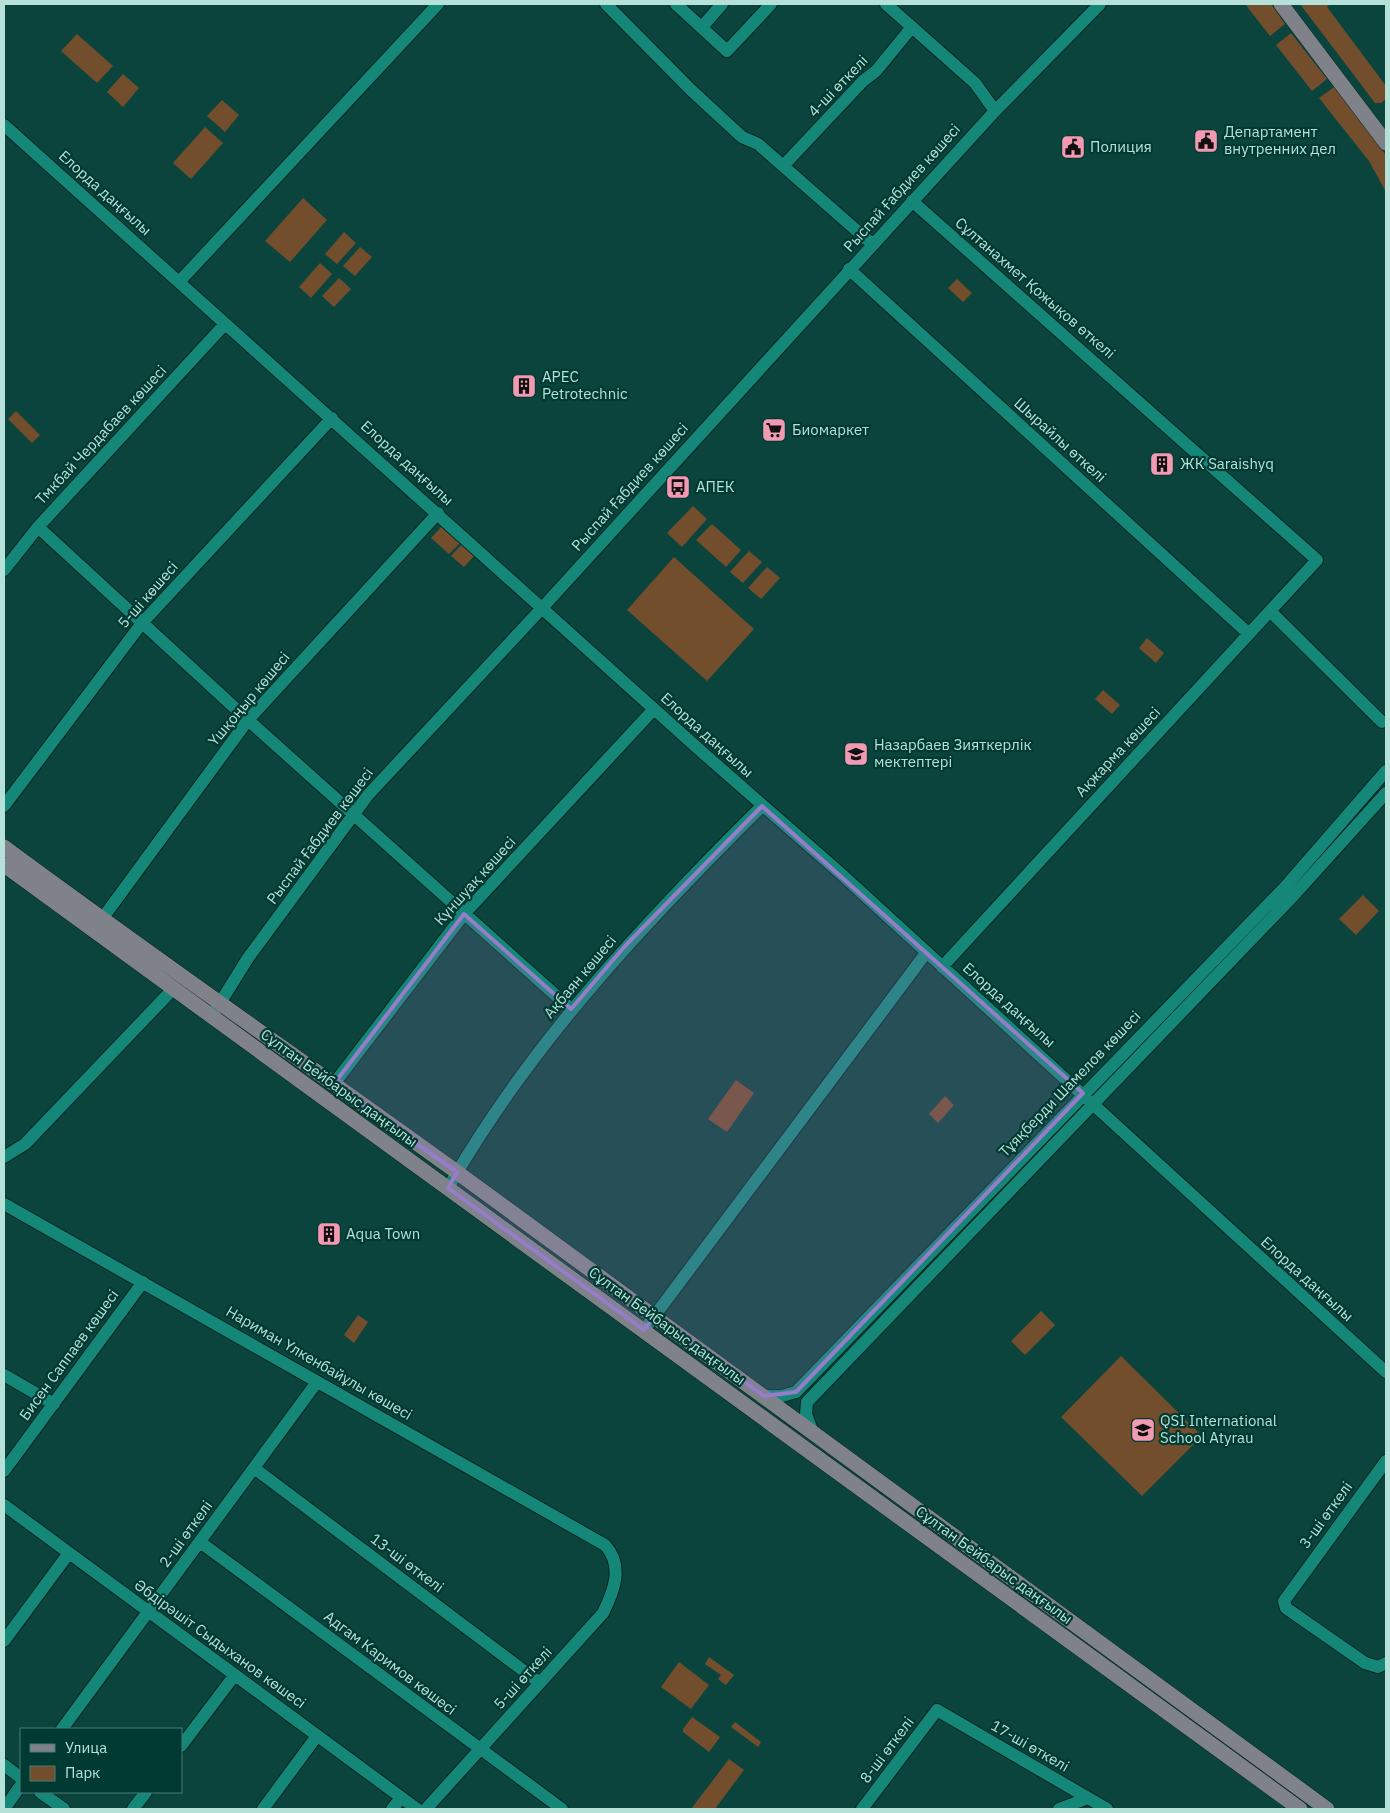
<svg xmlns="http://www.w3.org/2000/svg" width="1390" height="1813" font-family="'IBM Plex Sans',sans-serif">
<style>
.green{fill:#724e2d}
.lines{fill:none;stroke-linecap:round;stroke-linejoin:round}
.minor-casing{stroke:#072823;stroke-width:14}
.major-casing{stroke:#072823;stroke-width:16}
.minor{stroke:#158779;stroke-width:12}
.major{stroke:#7f8288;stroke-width:15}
.marked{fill:#957dca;fill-opacity:0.2;stroke:#957dca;stroke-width:4;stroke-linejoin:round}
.labels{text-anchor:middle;stroke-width:4.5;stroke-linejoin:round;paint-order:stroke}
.street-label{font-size:15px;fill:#b5e1d8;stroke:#003a32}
.poi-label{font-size:15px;fill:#b5e1d8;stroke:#003a32;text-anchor:start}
</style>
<rect width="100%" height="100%" fill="#0b443d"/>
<path class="green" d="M 1245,4 L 1271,4 L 1285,24 L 1270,36 Z
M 1300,4 L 1330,4 L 1327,7 L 1386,86 L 1386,99 L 1381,103 L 1375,103 Z
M 1291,33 L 1327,79 L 1312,91 L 1276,45 Z
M 77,34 L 113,66 L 97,83 L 61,51 Z
M 123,74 L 139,88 L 123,107 L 107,92 Z
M 1334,87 L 1386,155 L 1386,192 L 1369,161 L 1319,98 Z
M 222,100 L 239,115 L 225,132 L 207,116 Z
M 205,127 L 223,143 L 191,179 L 173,163 Z
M 303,198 L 327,220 L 290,262 L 265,241 Z
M 344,232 L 356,243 L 337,264 L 325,254 Z
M 360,247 L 372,257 L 355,276 L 343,266 Z
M 320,263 L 332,274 L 311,298 L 299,287 Z
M 339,278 L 351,289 L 334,307 L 322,296 Z
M 957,279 L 972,293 L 963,302 L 948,288 Z
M 16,411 L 40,435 L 32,443 L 8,419 Z
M 693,506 L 707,519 L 682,547 L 667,533 Z
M 712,524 L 741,550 L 726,567 L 696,540 Z
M 442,526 L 460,543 L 449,554 L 431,538 Z
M 462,544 L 475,555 L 464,567 L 451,556 Z
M 749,551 L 762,562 L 743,583 L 730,572 Z
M 674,557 L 754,629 L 707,681 L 627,610 Z
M 767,567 L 780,578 L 761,599 L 748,588 Z
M 1147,638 L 1164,653 L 1156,663 L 1139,648 Z
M 1103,690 L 1120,705 L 1112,714 L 1095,699 Z
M 1363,895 L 1379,911 L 1356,935 L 1339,919 Z
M 736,1080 L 754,1093 L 727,1132 L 708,1119 Z
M 945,1096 L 954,1105 L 938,1123 L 929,1114 Z
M 1041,1311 L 1055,1325 L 1025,1355 L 1011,1341 Z
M 358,1315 L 368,1322 L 354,1343 L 344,1335 Z
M 1121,1356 L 1202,1436 L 1142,1496 L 1061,1417 Z
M 709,1657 L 734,1675 L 726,1685 L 718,1679 L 721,1675 L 705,1664 Z
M 679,1662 L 709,1685 L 691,1709 L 661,1687 Z
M 692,1717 L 720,1737 L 709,1752 L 683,1732 L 683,1729 Z
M 735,1722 L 761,1742 L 758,1747 L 731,1727 Z
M 729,1759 L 744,1770 L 715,1809 L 691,1809 Z"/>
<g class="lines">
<defs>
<path id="minor" d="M 606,4 L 691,90 L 742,137 L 758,144 L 872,244
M 676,4 L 727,51 L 771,4
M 886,4 L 975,83 L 995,111
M 702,27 L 722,4
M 4,125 L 703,753 L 839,872 L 1386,1372
M 784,165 L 863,81 L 876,71 L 912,27
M 912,201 L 1317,560 L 942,967
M 849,269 L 1249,634
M 179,282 L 438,4
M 38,527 L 248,720 L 571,1009
M 4,570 L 38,527 L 225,324
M 1271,612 L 1382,722
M 4,806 L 142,623 L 332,418
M 102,919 L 248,720 L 438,513
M 215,1011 L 248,958 L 368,795 L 543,607 L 995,111 L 1100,4
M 333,1085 L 464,914 L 654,709
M 4,1157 L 25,1144 L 174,988
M 448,1188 C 530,1044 645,922 762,806
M 4,1204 L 605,1545 C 624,1566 614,1591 603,1613 L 426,1809
M 644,1330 L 926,953
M 4,1375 L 54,1404
M 764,1396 L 782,1396 L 796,1392 L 1286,886 L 1386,771
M 813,1433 L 806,1414 L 807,1402 L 1294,895 L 1386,793
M 1386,1461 L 1284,1601 L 1286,1608 L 1365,1663 L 1378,1667 L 1386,1663
M 254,1468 L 540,1683
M 4,1471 L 143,1282
M 4,1505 L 417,1809
M 200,1542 L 562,1809
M 4,1641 L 69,1553
M 62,1729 L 317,1382
M 181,1746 L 234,1676
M 4,1765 L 21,1778
M 40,1792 L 64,1809
M 4,1809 L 21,1785
M 133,1809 L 146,1792
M 263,1809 L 317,1736
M 392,1809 L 401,1798
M 862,1809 L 937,1710 L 1107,1809
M 1059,1809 L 1088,1798"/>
<path id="major" d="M 1281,4 L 1386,143
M 4,847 C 154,958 307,1064 458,1173 C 749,1384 1038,1597 1327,1809
M 4,865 L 1300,1809"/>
</defs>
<use href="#minor" class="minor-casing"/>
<use href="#major" class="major-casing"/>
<use href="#minor" class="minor"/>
<use href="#major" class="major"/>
</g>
<path class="marked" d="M 762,806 L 1083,1093 L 796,1392 L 764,1396 L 654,1317 L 644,1330 L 448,1188 L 457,1172 L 333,1085 L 464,914 L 571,1009 L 625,946 Z"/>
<defs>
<symbol id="civic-square" viewBox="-11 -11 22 22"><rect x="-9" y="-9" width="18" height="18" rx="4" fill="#f19ab2" stroke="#003a32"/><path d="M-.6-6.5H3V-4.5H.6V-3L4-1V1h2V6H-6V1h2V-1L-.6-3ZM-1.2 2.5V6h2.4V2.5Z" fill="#111"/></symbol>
<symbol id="building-square" viewBox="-11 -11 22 22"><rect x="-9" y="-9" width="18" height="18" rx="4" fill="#f19ab2" stroke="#003a32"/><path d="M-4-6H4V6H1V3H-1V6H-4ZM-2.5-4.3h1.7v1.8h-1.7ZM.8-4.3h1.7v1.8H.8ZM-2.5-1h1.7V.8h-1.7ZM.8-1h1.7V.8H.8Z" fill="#111"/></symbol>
<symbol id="supermarket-square" viewBox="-11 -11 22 22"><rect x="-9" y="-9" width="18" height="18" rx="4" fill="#f19ab2" stroke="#003a32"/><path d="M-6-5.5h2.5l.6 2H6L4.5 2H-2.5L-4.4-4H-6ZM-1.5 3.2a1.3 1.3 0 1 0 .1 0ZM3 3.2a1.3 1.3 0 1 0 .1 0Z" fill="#111"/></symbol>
<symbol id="bus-square" viewBox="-11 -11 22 22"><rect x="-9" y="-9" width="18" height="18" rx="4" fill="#f19ab2" stroke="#003a32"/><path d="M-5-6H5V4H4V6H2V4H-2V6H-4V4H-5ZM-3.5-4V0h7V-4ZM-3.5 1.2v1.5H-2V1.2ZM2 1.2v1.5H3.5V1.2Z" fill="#111"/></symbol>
<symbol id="school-square" viewBox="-11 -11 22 22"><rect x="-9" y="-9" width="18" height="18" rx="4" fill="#f19ab2" stroke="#003a32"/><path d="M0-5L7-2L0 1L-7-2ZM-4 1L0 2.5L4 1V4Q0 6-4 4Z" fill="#111"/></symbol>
</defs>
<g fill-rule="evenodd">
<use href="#civic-square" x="1192" y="127" width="28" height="28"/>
<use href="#civic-square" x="1059" y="133" width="28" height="28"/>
<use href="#building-square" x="510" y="372" width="28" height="28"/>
<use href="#supermarket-square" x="760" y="416" width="28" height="28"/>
<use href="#building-square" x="1148" y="450" width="28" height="28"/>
<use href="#bus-square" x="664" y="473" width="28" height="28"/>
<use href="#school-square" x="842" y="740" width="28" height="28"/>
<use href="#building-square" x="315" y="1220" width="28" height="28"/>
<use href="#school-square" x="1129" y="1416" width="28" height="28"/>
</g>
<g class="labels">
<g class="street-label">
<text transform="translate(838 86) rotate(-46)" y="5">4-ші өткелі</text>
<text transform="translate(902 188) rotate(-48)" y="5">Рыспай Ғабдиев көшесі</text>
<text transform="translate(105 193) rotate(42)" y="5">Елорда даңғылы</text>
<text transform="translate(1035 288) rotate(41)" y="5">Сұлтанахмет Қожықов өткелі</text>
<text transform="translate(101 435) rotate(-47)" y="5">Тмкбай Чердабаев көшесі</text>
<text transform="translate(1060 440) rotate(42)" y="5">Шырайлы өткелі</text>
<text transform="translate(407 463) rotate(42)" y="5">Елорда даңғылы</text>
<text transform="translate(630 487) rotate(-48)" y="5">Рыспай Ғабдиев көшесі</text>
<text transform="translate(148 595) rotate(-49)" y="5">5-ші көшесі</text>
<text transform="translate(249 699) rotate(-50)" y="5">Үшқоңыр көшесі</text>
<text transform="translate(707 735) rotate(42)" y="5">Елорда даңғылы</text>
<text transform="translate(1118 752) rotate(-47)" y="5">Ақжарма көшесі</text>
<text transform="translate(320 836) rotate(-53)" y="5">Рыспай Ғабдиев көшесі</text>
<text transform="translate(475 881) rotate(-48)" y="5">Күншуақ көшесі</text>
<text transform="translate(580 977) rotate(-50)" y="5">Ақбаян көшесі</text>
<text transform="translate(1009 1005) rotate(42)" y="5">Елорда даңғылы</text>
<text transform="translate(1070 1084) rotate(-46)" y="5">Тұяқберди Шамелов көшесі</text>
<text transform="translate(339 1088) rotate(36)" y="5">Сұлтан Бейбарыс даңғылы</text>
<text transform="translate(1307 1279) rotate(42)" y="5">Елорда даңғылы</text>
<text transform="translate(667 1326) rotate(36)" y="5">Сұлтан Бейбарыс даңғылы</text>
<text transform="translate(69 1355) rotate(-54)" y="5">Бисен Саппаев көшесі</text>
<text transform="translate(319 1363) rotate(30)" y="5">Нариман Үлкенбайұлы көшесі</text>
<text transform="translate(1326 1515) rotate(-54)" y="5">3-ші өткелі</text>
<text transform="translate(186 1534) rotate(-54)" y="5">2-ші өткелі</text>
<text transform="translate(407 1563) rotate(37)" y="5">13-ші өткелі</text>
<text transform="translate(994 1565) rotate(36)" y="5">Сұлтан Бейбарыс даңғылы</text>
<text transform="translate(220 1644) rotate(36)" y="5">Әбдірәшіт Сыдыханов көшесі</text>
<text transform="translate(390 1663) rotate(37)" y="5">Адгам Каримов көшесі</text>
<text transform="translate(523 1678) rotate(-48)" y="5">5-ші өткелі</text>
<text transform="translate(1030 1746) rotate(30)" y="5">17-ші өткелі</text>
<text transform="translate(887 1750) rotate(-53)" y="5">8-ші өткелі</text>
</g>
<g class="poi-label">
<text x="1224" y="137">Департамент<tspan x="1224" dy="17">внутренних дел</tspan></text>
<text x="1090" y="152">Полиция</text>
<text x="542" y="382">APEC<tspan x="542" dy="17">Petrotechnic</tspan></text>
<text x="792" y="435">Биомаркет</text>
<text x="1180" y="469">ЖК Saraishyq</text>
<text x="696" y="492">АПЕК</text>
<text x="874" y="750">Назарбаев Зияткерлік<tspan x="874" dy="17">мектептері</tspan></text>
<text x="346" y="1239">Aqua Town</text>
<text x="1160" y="1426">QSI International<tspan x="1160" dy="17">School Atyrau</tspan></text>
</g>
</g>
<rect width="1390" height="1813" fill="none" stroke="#b5e1d8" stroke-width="10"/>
<rect x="20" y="1728" width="162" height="65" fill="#003a32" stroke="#487d74"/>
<rect x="30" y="1744" width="25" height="8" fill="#7f8288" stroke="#487d74"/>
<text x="65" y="1753" font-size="15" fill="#b5e1d8">Улица</text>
<rect x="30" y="1766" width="25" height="15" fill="#724e2d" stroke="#487d74"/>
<text x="65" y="1778" font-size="15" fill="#b5e1d8">Парк</text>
</svg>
